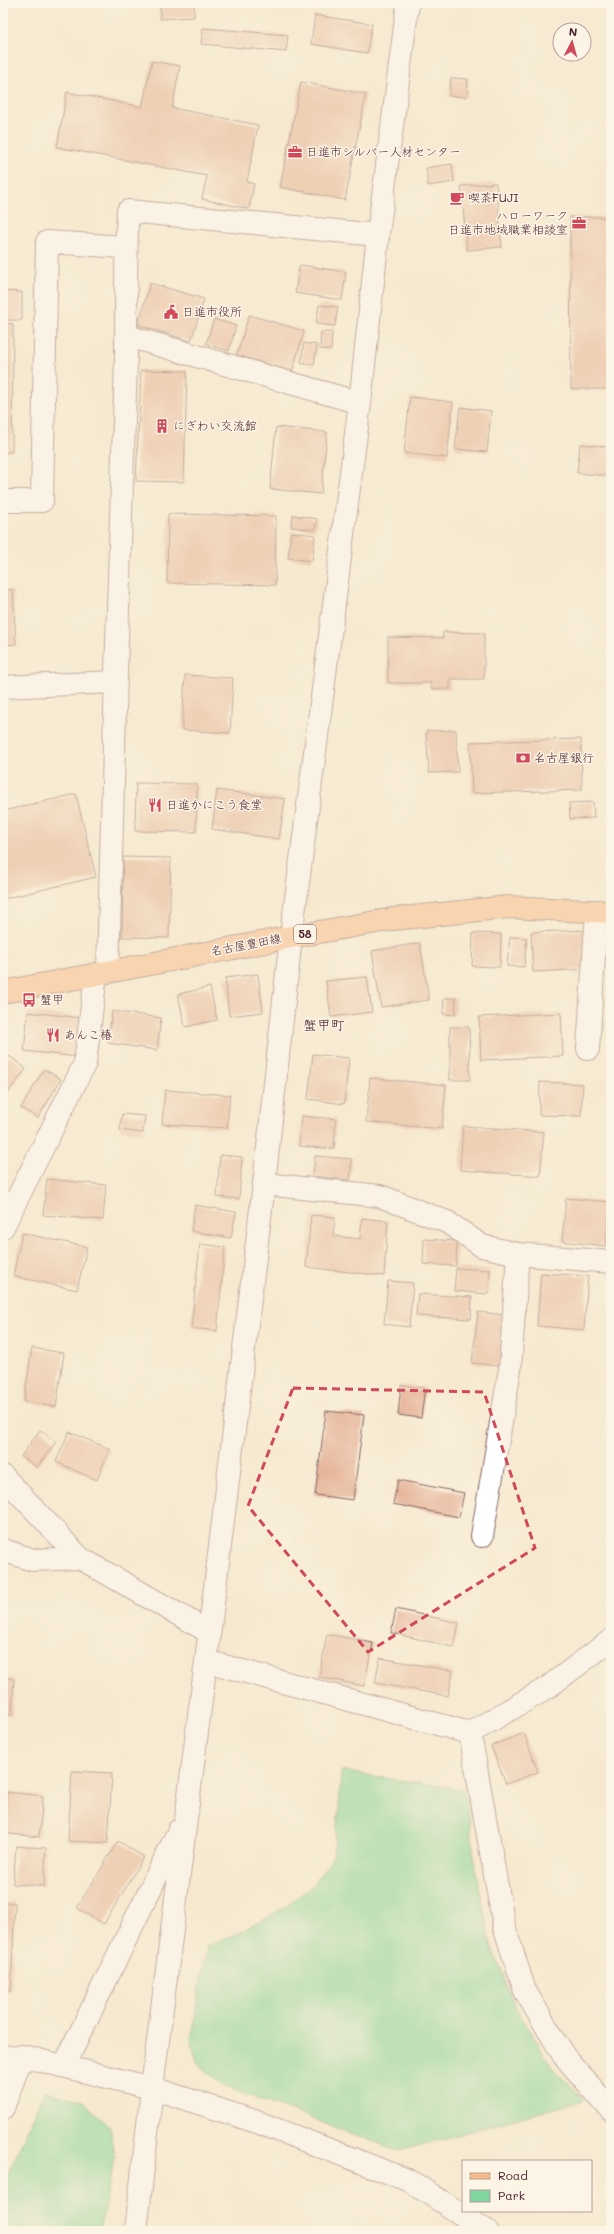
<svg xmlns="http://www.w3.org/2000/svg" width="614" height="2234" font-family="Mali,'Klee One',sans-serif">
<style>
.green{fill:#7ed69c;stroke:#647a64}
.building{fill:#e5b196}
.lines{fill:none;stroke-linecap:round;stroke-linejoin:round}
.minor-casing{stroke:#866665;stroke-width:24}
.major-casing{stroke:#866665;stroke-width:24}
.minor{stroke:#fff;stroke-width:22}
.major{stroke:#fabb8c;stroke-width:22}
.marked{fill:none;stroke:#d1495b;stroke-width:3;stroke-dasharray:8 5;stroke-linejoin:round}
.labels{text-anchor:middle;stroke-width:3;stroke-linejoin:round;paint-order:stroke}
.shield{fill:#fcf5e5;stroke:#7f5f63;stroke-width:1}
.shield-label{font-size:11px;font-weight:bold;fill:#4a1f2b}
.poi-label{font-size:12px;fill:#4a1f2b;stroke:#fcf5e5;text-anchor:start}
.street-label{font-size:12px;fill:#4a1f2b;stroke:#fcf5e5}
.quarter-label{font-size:14px;fill:#4a1f2b;stroke:#fcf5e5}
</style>
<rect width="100%" height="100%" fill="#fcf5e5"/>
<filter id="ink" filterUnits="userSpaceOnUse"><feTurbulence type="fractalNoise" baseFrequency=".025" numOctaves="2"/><feDisplacementMap in="SourceGraphic" scale="8" xChannelSelector="R" yChannelSelector="G"/><feConvolveMatrix kernelMatrix="1 2 1 2 8 2 1 2 1" color-interpolation-filters="sRGB"/></filter>
<filter id="wash" filterUnits="userSpaceOnUse"><feTurbulence type="fractalNoise" baseFrequency=".012" numOctaves="4" result="noise"/><feDisplacementMap in="SourceGraphic" scale="16" xChannelSelector="R" yChannelSelector="G"/><feGaussianBlur stdDeviation="0.9" result="paint"/><feColorMatrix in="noise" values="0 0 0 0 0 0 0 0 0 0 0 0 0 0 0 0 0 1.4 0 .05"/><feComposite in="paint" operator="in"/></filter>
<g filter="url(#wash)">
<rect width="100%" height="100%" fill="#f6e9d0"/>
<path class="green" d="M 341,1771 L 465,1790 L 477,1877 L 491,1945 L 515,2006 L 551,2066 L 584,2100 L 399,2151 L 223,2086 L 197,2062 L 191,2039 L 207,1946 L 244,1930 L 284,1908 L 312,1886 L 333,1856 L 339,1810 Z
M 45,2091 L 83,2101 L 110,2127 L 115,2155 L 100,2231 L 3,2231 L 3,2185 Z"/>
<g id="blocks">
<path class="building" d="M 160,3 L 194,3 L 194,17 L 160,19 Z
M 315,15 L 372,24 L 367,53 L 311,44 Z
M 203,28 L 288,35 L 286,52 L 201,44 Z
M 152,61 L 180,66 L 172,108 L 258,125 L 247,182 L 254,184 L 249,209 L 202,199 L 207,176 L 57,147 L 67,92 L 142,107 Z
M 451,78 L 468,79 L 467,97 L 449,96 Z
M 301,82 L 366,94 L 345,200 L 280,187 Z
M 452,164 L 454,182 L 428,186 L 426,168 Z
M 496,183 L 502,247 L 467,250 L 461,186 Z
M 570,217 L 611,217 L 611,389 L 571,389 Z
M 300,265 L 346,272 L 342,300 L 295,293 Z
M 150,283 L 204,299 L 191,341 L 138,325 Z
M 3,291 L 22,292 L 22,320 L 3,320 Z
M 319,305 L 338,307 L 335,326 L 316,324 Z
M 249,315 L 304,331 L 292,372 L 237,355 Z
M 214,319 L 236,326 L 229,351 L 206,344 Z
M 3,323 L 13,324 L 12,452 L 3,452 Z
M 321,332 L 332,332 L 331,350 L 320,349 Z
M 304,343 L 317,345 L 314,365 L 301,363 Z
M 141,370 L 187,371 L 184,482 L 136,481 Z
M 410,397 L 453,402 L 447,458 L 404,453 Z
M 460,407 L 491,411 L 487,452 L 455,449 Z
M 276,427 L 327,432 L 321,494 L 270,489 Z
M 580,444 L 611,447 L 611,476 L 577,473 Z
M 168,514 L 276,516 L 275,585 L 167,583 Z
M 293,515 L 317,519 L 315,530 L 291,527 Z
M 291,532 L 315,535 L 312,561 L 288,558 Z
M 3,590 L 13,590 L 16,644 L 3,645 Z
M 443,632 L 484,633 L 484,679 L 450,679 L 450,689 L 431,689 L 431,683 L 388,683 L 388,637 L 443,638 Z
M 185,675 L 233,678 L 230,733 L 182,730 Z
M 456,730 L 458,772 L 429,773 L 426,731 Z
M 581,739 L 582,790 L 472,793 L 470,742 Z
M 136,783 L 197,784 L 196,832 L 135,831 Z
M 217,790 L 285,799 L 279,839 L 212,829 Z
M 76,794 L 96,877 L 3,899 L 3,811 Z
M 593,802 L 594,818 L 570,819 L 569,803 Z
M 123,857 L 171,858 L 169,938 L 122,937 Z
M 589,930 L 591,969 L 533,972 L 531,932 Z
M 473,933 L 501,934 L 500,967 L 472,966 Z
M 510,937 L 527,938 L 524,967 L 507,966 Z
M 420,943 L 429,1000 L 381,1007 L 372,951 Z
M 610,952 L 611,952 L 611,973 L 609,973 Z
M 258,974 L 263,1012 L 229,1016 L 225,978 Z
M 367,977 L 372,1012 L 331,1017 L 326,981 Z
M 210,987 L 217,1020 L 185,1027 L 178,994 Z
M 444,998 L 456,998 L 455,1015 L 443,1014 Z
M 112,1011 L 161,1018 L 157,1050 L 108,1043 Z
M 28,1012 L 83,1018 L 78,1057 L 24,1051 Z
M 561,1013 L 563,1056 L 481,1060 L 479,1017 Z
M 450,1027 L 469,1027 L 470,1080 L 450,1080 Z
M 313,1054 L 349,1058 L 344,1104 L 308,1099 Z
M 9,1056 L 26,1069 L 3,1099 L 3,1064 Z
M 44,1069 L 61,1079 L 38,1118 L 21,1108 Z
M 370,1078 L 446,1085 L 442,1129 L 366,1122 Z
M 540,1082 L 583,1084 L 581,1116 L 539,1115 Z
M 165,1090 L 230,1095 L 227,1128 L 162,1124 Z
M 122,1114 L 145,1116 L 143,1133 L 120,1130 Z
M 302,1116 L 336,1119 L 334,1149 L 299,1146 Z
M 463,1126 L 544,1132 L 540,1176 L 460,1170 Z
M 220,1155 L 242,1157 L 239,1199 L 217,1197 Z
M 315,1156 L 352,1159 L 350,1180 L 313,1176 Z
M 47,1179 L 106,1185 L 103,1220 L 43,1215 Z
M 566,1198 L 610,1202 L 606,1246 L 562,1241 Z
M 195,1205 L 236,1212 L 231,1238 L 191,1231 Z
M 311,1215 L 335,1217 L 333,1236 L 360,1239 L 362,1218 L 388,1221 L 384,1276 L 306,1267 Z
M 22,1233 L 87,1247 L 77,1290 L 13,1276 Z
M 424,1239 L 457,1241 L 456,1266 L 423,1264 Z
M 200,1244 L 225,1247 L 217,1331 L 191,1328 Z
M 456,1268 L 490,1270 L 488,1294 L 454,1291 Z
M 541,1273 L 588,1276 L 584,1330 L 537,1326 Z
M 388,1281 L 413,1283 L 409,1327 L 384,1324 Z
M 418,1294 L 472,1297 L 471,1319 L 416,1316 Z
M 478,1312 L 505,1315 L 499,1366 L 472,1363 Z
M 32,1348 L 64,1353 L 56,1407 L 24,1402 Z
M 401,1385 L 425,1388 L 421,1418 L 398,1415 Z
M 326,1411 L 364,1415 L 353,1500 L 315,1495 Z
M 40,1430 L 56,1442 L 37,1467 L 21,1456 Z
M 69,1432 L 110,1449 L 97,1480 L 56,1462 Z
M 398,1480 L 464,1493 L 459,1517 L 393,1504 Z
M 396,1609 L 459,1623 L 454,1647 L 391,1633 Z
M 327,1634 L 373,1643 L 364,1686 L 319,1677 Z
M 380,1658 L 453,1671 L 448,1696 L 375,1683 Z
M 3,1678 L 14,1679 L 12,1715 L 3,1715 Z
M 524,1733 L 538,1772 L 506,1784 L 491,1746 Z
M 72,1771 L 112,1773 L 108,1843 L 68,1841 Z
M 7,1792 L 43,1796 L 39,1837 L 3,1833 Z
M 118,1841 L 144,1857 L 104,1924 L 77,1908 Z
M 16,1846 L 46,1848 L 44,1886 L 13,1884 Z
M 3,1903 L 15,1903 L 11,1991 L 3,1991 Z"/>
</g>
</g>
<g filter="url(#ink)">
<use href="#blocks" fill-opacity="0" stroke="#866665" stroke-width="1"/>
<g class="lines">
<defs>
<path id="minor" d="M 127,336 L 360,403
M 3,501 L 42,501 L 47,242 L 125,247
M 3,687 L 115,682
M 108,971 C 113,778 118,584 125,391 C 128,331 124,271 128,211 L 378,235
M 588,1049 L 597,911
M 264,1184 L 380,1196 L 447,1222 L 482,1246 L 518,1254 L 611,1262
M 3,1227 L 85,1063 L 96,974
M 3,1476 L 80,1558 L 209,1632
M 482,1536 L 510,1369 L 518,1254
M 3,1550 L 33,1560 L 80,1558
M 206,1661 L 470,1733 L 504,1926 L 525,1991 L 564,2056 L 611,2110
M 470,1733 L 547,1688 L 611,1640
M 3,2057 L 22,2056 L 152,2088 L 257,2122 L 410,2181 L 487,2231
M 64,2066 L 179,1830
M 3,2108 L 22,2056
M 136,2231 L 152,2088 L 206,1661 L 264,1184 L 291,937 L 360,403 L 378,235 L 408,3"/>
<path id="major" d="M 3,992 L 291,937 L 393,919 L 508,907 L 611,912"/>
</defs>
<use href="#minor" class="minor-casing"/>
<use href="#major" class="major-casing"/>
<use href="#minor" class="minor"/>
<use href="#major" class="major"/>
</g>
</g>
<path d="M0 0H614V2234H0ZM 293,1388 L 484,1392 L 535,1548 L 368,1652 L 248,1506 Z" fill="#f6e9d0" fill-opacity=".55" fill-rule="evenodd"/>
<path class="marked" d="M 293,1388 L 484,1392 L 535,1548 L 368,1652 L 248,1506 Z"/>
<defs>
<symbol id="office-bare" viewBox="-9 -9 18 18"><path d="M-6-3h4V-5.5h4V-3h4V5H-6ZM-1-4.5V-3h2v-1.5ZM-6 0V1H6V0Z" fill="#d1495b" stroke="#fcf5e5" stroke-width="2.5" paint-order="stroke"/></symbol>
<symbol id="cafe-bare" viewBox="-9 -9 18 18"><path d="M-5.5-4.5H6V0H3Q3 3.5 0 3.5H-2.5Q-5.5 3.5-5.5 0ZM3-3.2v2h1.7v-2ZM-6 4.5H4V6H-6Z" fill="#d1495b" stroke="#fcf5e5" stroke-width="2.5" paint-order="stroke"/></symbol>
<symbol id="civic-bare" viewBox="-9 -9 18 18"><path d="M-.6-6.5H3V-4.5H.6V-3L4-1V1h2V6H-6V1h2V-1L-.6-3ZM-1.2 2.5V6h2.4V2.5Z" fill="#d1495b" stroke="#fcf5e5" stroke-width="2.5" paint-order="stroke"/></symbol>
<symbol id="building-bare" viewBox="-9 -9 18 18"><path d="M-4-6H4V6H1V3H-1V6H-4ZM-2.5-4.3h1.7v1.8h-1.7ZM.8-4.3h1.7v1.8H.8ZM-2.5-1h1.7V.8h-1.7ZM.8-1h1.7V.8H.8Z" fill="#d1495b" stroke="#fcf5e5" stroke-width="2.5" paint-order="stroke"/></symbol>
<symbol id="bank-bare" viewBox="-9 -9 18 18"><path d="M-6-4H6V4H-6ZM0-2.3a2.3 2.3 0 1 0 0 4.6a2.3 2.3 0 1 0 0-4.6Z" fill="#d1495b" stroke="#fcf5e5" stroke-width="2.5" paint-order="stroke"/></symbol>
<symbol id="restaurant-bare" viewBox="-9 -9 18 18"><path d="M-5-6h1v4h1v-4h1v4h1v-4h1v5L-1.5 .5V6h-2V.5L-5-1ZM5-6V6H3V1.5H1.5Q1.5-4 5-6Z" fill="#d1495b" stroke="#fcf5e5" stroke-width="2.5" paint-order="stroke"/></symbol>
<symbol id="bus-bare" viewBox="-9 -9 18 18"><path d="M-5-6H5V4H4V6H2V4H-2V6H-4V4H-5ZM-3.5-4V0h7V-4ZM-3.5 1.2v1.5H-2V1.2ZM2 1.2v1.5H3.5V1.2Z" fill="#d1495b" stroke="#fcf5e5" stroke-width="2.5" paint-order="stroke"/></symbol>
</defs>
<g fill-rule="evenodd">
<use href="#office-bare" x="285" y="142" width="20" height="20"/>
<use href="#cafe-bare" x="447" y="188" width="20" height="20"/>
<use href="#office-bare" x="569" y="213" width="20" height="20"/>
<use href="#civic-bare" x="161" y="302" width="20" height="20"/>
<use href="#building-bare" x="152" y="416" width="20" height="20"/>
<use href="#bank-bare" x="513" y="748" width="20" height="20"/>
<use href="#restaurant-bare" x="145" y="795" width="20" height="20"/>
<use href="#bus-bare" x="19" y="990" width="20" height="20"/>
<use href="#restaurant-bare" x="43" y="1025" width="20" height="20"/>
</g>
<g class="labels">
<rect class="shield" x="294" y="925" width="22" height="18" rx="3"/>
<g class="shield-label">
<text x="305" y="938">58</text>
</g>
<g class="poi-label">
<text x="306" y="156">日進市シルバー人材センター</text>
<text x="468" y="202">喫茶FUJI</text>
<text x="568" y="220" text-anchor="end">ハローワーク<tspan x="568" dy="14">日進市地域職業相談室</tspan></text>
<text x="182" y="316">日進市役所</text>
<text x="173" y="430">にぎわい交流館</text>
<text x="534" y="762">名古屋銀行</text>
<text x="166" y="809">日進かにこう食堂</text>
<text x="40" y="1004">蟹甲</text>
<text x="64" y="1039">あんこ椿</text>
</g>
<g class="street-label">
<text transform="translate(246 945) rotate(-11)" y="4">名古屋豊田線</text>
</g>
<g class="quarter-label">
<text x="324" y="1030">蟹甲町</text>
</g>
</g>
<rect width="614" height="2234" fill="none" stroke="#fcf5e5" stroke-width="16"/>
<rect x="462" y="2160" width="130" height="52" fill="#fcf5e5" stroke="#b59f9b"/>
<rect x="470" y="2173" width="20" height="6" fill="#fabb8c" stroke="#b59f9b"/>
<text x="498" y="2180" font-size="12" fill="#4a1f2b">Road</text>
<rect x="470" y="2190" width="20" height="12" fill="#7ed69c" stroke="#b59f9b"/>
<text x="498" y="2200" font-size="12" fill="#4a1f2b">Park</text>
<g transform="translate(572 42) rotate(6)"><circle r="19" fill="#fcf5e5" stroke="#b59f9b"/>
<path d="M0-3L7 15L0 10L-7 15Z" fill="#d1495b"/>
<text y="-6" font-size="11" font-weight="bold" text-anchor="middle" fill="#4a1f2b">N</text>
</g>
</svg>
